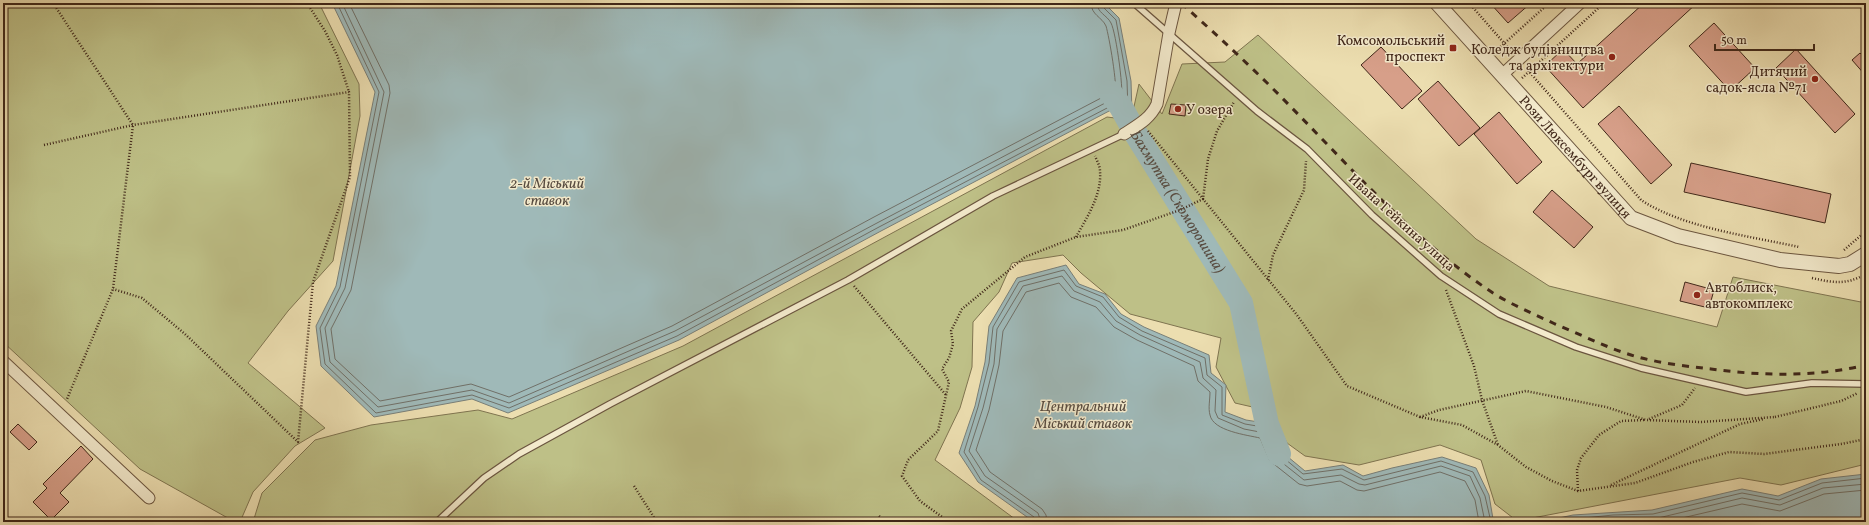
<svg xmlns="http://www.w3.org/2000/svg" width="1869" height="525" font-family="Vollkorn,serif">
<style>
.green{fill:#bec087;stroke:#7f7450}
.water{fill:#9fb9b8;stroke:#797f78}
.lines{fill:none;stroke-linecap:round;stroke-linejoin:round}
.shore{stroke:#707068;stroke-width:1}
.river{stroke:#9fb9b8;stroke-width:24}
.building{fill:#d79f89;stroke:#402719}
.service-casing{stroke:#6b553f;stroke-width:8}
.minor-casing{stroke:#6b553f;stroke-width:13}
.tertiary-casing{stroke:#6b553f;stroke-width:16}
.path{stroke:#402719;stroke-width:2.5;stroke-dasharray:1 2;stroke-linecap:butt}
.service{stroke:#f3eacc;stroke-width:5.5}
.minor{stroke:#f3eacc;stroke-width:11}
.tertiary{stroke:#f3eacc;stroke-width:14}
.rail{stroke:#402719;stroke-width:3;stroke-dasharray:7 7;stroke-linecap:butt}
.poi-dot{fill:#8f2418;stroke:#f3eacc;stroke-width:1.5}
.labels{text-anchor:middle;stroke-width:3;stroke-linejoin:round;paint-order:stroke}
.poi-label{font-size:14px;fill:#402719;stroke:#f3eacc;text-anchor:end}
.street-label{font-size:14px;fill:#402719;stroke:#f3eacc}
.water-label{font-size:15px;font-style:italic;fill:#584c41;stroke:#f3eacc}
</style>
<rect width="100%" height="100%" fill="#ecdeb0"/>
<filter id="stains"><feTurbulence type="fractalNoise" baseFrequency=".005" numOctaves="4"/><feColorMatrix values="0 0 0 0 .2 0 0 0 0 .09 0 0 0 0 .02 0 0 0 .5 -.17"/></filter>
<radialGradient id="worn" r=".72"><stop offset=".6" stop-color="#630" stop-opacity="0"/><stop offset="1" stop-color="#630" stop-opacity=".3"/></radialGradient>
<path class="green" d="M 3,3 L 319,3 L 359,84 L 360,116 L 333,261 L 288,311 L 248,363 L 325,428 L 295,446 L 253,492 L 240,522 L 235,522 L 140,469 L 3,342 Z
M 1258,35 L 1476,239 L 1549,286 L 1717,327 L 1733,277 L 1861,302 L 1866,298 L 1866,464 L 1781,485 L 1740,478 L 1517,521 L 1495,504 L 1481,460 L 1440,445 L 1359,465 L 1305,456 L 1287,443 L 1270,411 L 1235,403 L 1216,367 L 1221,338 L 1130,314 L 1081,273 L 1063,255 L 1012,263 L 999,292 L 973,322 L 972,367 L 960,408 L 935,460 L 1019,522 L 253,522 L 262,493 L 315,440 L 371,425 L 478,410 L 512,419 L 683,346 L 1107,117 L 1131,120 L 1139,84 L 1162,114 L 1182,64 L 1225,62 Z"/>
<path class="water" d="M 332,3 L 1104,3 L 1119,18 L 1131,81 L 1132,113 L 1127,119 L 1121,117 L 1111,110 L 881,231 L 679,340 L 508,413 L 472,399 L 374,417 L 321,366 L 316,326 L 336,286 L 375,92 Z
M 1066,265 L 1079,284 L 1105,294 L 1121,314 L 1144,327 L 1209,355 L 1211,373 L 1226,385 L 1225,412 L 1246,420 L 1272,424 L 1282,452 L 1305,471 L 1343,465 L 1363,476 L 1392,468 L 1442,457 L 1476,468 L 1489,495 L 1493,519 L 1498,522 L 1034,522 L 978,482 L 959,453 L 975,406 L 985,362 L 989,326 L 1017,278 Z
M 1866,474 L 1866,522 L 1540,522 L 1573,515 L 1652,510 L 1742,489 L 1778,496 L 1821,479 Z"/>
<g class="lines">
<path class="shore" d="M 337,3 L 379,92 L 340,287 L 320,328 L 325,364 L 376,413 L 472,395 L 509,408 L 677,336 L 879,227 L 1109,107 L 1113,106 L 1126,114 L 1128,111 L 1127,81 L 1116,20 L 1103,7 L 1102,3
M 342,3 L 384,92 L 345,288 L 325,328 L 330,362 L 378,407 L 472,390 L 509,403 L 675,331 L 877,223 L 1107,102 L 1112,101 L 1121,105 C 1125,96 1116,32 1111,23 C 1107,15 1097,13 1097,3
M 349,3 L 389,85 L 390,93 L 351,290 L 331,329 L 335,359 L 380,401 L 471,384 L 509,397 L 672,326 L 874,217 L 1103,97 L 1115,95 C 1118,87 1109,36 1106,26 C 1102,17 1091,15 1091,3
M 1036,522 L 1034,517 L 981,480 L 964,452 L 978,407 L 989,363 L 993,327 L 1019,282 L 1064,270 L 1076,286 L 1103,297 L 1119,317 L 1142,331 L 1205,358 L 1207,375 L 1222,387 L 1222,415 L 1245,424 L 1269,428 L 1279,454 L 1303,474 L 1342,469 L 1364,480 L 1441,461 L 1473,472 L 1485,496 L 1491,522
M 1041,522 L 1038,513 L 985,476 L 969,451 L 983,408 L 994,364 L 997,329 L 1023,286 L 1062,276 L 1074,291 L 1100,302 L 1116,321 L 1140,335 L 1200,362 L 1203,378 L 1216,390 L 1215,411 L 1218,418 L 1244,429 L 1265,433 L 1275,457 L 1304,480 L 1341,475 L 1359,484 L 1365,485 L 1441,466 L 1470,476 L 1480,498 L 1485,522
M 1047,522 L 1046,515 L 1042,509 L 990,472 L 976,450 L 989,410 L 999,365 L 1003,331 L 1026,292 L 1059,283 L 1071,297 L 1096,307 L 1114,327 L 1137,340 L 1194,366 L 1198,381 L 1210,392 C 1210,400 1208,408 1210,415 C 1213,431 1247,435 1260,438 L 1270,461 L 1299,484 L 1307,486 L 1340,481 L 1357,490 L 1364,491 L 1440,472 L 1465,481 L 1475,500 L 1479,522
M 1559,522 L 1574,519 L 1613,515 L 1653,514 L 1742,493 L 1779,500 L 1822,483 L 1866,478
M 1595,522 L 1654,519 L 1742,498 L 1780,505 L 1823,488 L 1866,484
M 1665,522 L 1742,504 L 1780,511 L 1824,494 L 1866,490"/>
<path class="river" id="s1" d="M 1110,92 L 1121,107 L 1136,134 L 1241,303 L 1267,424 L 1279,454"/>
</g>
<path class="building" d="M 1490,3 L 1531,3 L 1508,23 Z
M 1644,3 L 1697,3 L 1583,108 L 1545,66 L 1563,49 L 1577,64 Z
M 1714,23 L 1755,68 L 1730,91 L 1689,46 Z
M 1381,47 L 1422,91 L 1402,109 L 1361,65 Z
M 1796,49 L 1855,114 L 1835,133 L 1776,68 Z
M 1860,53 L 1866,59 L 1866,76 L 1852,60 Z
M 1438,81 L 1480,128 L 1459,146 L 1418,99 Z
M 1171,104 L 1186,105 L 1185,116 L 1169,114 Z
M 1619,106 L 1672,165 L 1651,184 L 1598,124 Z
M 1499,112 L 1542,162 L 1517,184 L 1474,134 Z
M 1691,163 L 1831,194 L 1825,223 L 1684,192 Z
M 1552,190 L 1593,227 L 1574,248 L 1533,212 Z
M 1685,282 L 1714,290 L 1709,308 L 1680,301 Z
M 18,424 L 37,442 L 29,450 L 10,432 Z
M 81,446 L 93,459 L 60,493 L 69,502 L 51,520 L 33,502 L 47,488 L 43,484 Z"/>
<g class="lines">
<defs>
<path id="service" d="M 1134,3 L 1257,111 L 1307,149 L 1372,215 L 1441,276 L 1499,314 L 1576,347 L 1641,368 L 1746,392 L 1812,383 L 1866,384
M 437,522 L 484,478 L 519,454 L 610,404 L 848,280 L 993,196 L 1124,134"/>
<path id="minor" d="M 1502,75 L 1580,3
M 1124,134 C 1138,125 1150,119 1157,104 L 1169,33 L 1176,3
M 3,361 L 149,498"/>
<g id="tertiary">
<path id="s2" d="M 1437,3 L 1631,218 L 1678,236 L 1780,260 L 1839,266 L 1850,264 L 1866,254"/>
</g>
</defs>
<use href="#service" class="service-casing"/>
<use href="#minor" class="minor-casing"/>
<use href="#tertiary" class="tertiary-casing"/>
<path class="path" d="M 53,3 L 133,125 L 113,289 L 67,399
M 307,3 L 325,31 L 337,55 L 349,92
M 1469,3 L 1512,52
M 1496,51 L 1549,3
M 1526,68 L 1641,200 C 1684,228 1749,236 1799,247
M 1522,78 L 1604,3
M 1148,131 L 1297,315 L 1347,386 L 1420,417 L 1462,425 L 1498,445 L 1526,467 L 1552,481 L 1578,491 L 1635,483 L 1693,462 L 1729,452 L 1764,454 L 1841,444 L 1866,439
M 44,145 L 133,125 L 349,92 L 350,177 L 313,282 L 298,442 L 185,334 L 142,298 L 113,289
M 1076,237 C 1087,217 1102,195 1100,171 C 1100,166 1097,161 1095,156
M 1844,250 L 1866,231
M 1812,278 C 1834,283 1846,285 1866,274
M 1268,280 L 1273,255 L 1304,190 L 1306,161
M 854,286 L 946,395
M 1446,290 L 1474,366 L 1482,400 L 1498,445
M 1420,417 L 1439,410 L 1526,391 L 1606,407 L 1646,420 L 1701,422 L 1775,417
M 1775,417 L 1841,401 L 1858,393
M 1649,419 L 1682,405 L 1695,388
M 1611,485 L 1740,424 L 1764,419
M 634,486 L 657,522
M 1578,491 L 1577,470 L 1581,458 L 1599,435 L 1621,421 L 1644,420
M 879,516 L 885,522
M 949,522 L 920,501 L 902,476 L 908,460 L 938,431 L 949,382 L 942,369 L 949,358 L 953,344 L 951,331 L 962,309 L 1025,257 L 1076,237 L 1123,230 L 1180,210 L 1203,199 L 1208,159 L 1217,131 L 1234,102"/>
<use href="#service" class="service"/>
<use href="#minor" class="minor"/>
<use href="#tertiary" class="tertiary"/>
<path class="rail" d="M 1181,3 C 1219,37 1256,71 1291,107 C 1355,172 1416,242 1493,293 C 1512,305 1534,314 1555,324 C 1580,334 1605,347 1631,355 C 1657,363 1685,366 1711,369 C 1762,376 1816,377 1866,365"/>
</g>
<g class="poi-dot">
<rect x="1449" y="44" width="8" height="8" rx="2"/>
<circle cx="1612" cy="57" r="4"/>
<circle cx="1815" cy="79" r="4"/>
<circle cx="1178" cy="109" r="4"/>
<circle cx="1697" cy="295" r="4"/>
</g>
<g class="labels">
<g class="poi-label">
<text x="1445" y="45">Комсомольський<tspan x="1445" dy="16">проспект</tspan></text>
<text x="1604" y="54">Коледж будівництва<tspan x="1604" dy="16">та архітектури</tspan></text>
<text x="1807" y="76">Дитячий<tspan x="1807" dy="16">садок-ясла №71</tspan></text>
<text x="1186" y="114" text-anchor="start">У озера</text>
<text x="1705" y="292" text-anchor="start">Автоблиск,<tspan x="1705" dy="16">автокомплекс</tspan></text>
</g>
<g class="street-label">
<text dy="5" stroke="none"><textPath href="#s2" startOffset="207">Рози Люксембург вулиця</textPath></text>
<text transform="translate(1402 222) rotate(42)" y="5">Ивана Гейкина улица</text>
</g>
<g class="water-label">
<text x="547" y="188">2-й Міський<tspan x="547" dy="17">ставок</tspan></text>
<text dy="5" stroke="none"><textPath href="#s1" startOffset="129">Бахмутка (Скоморошина)</textPath></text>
<text x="1083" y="411">Центральний<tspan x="1083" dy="17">Міський ставок</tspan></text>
</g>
</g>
<rect width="1869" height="525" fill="none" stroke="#ecdeb0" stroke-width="16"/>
<rect x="4" y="4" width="1861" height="517" fill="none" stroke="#402719" stroke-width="2"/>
<rect x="8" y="8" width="1853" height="509" fill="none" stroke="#402719"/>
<path d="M1715 44v6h99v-6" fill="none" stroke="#402719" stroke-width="2"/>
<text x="1721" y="44" font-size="12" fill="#402719" stroke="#f3eacc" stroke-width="3" paint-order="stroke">50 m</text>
<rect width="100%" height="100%" filter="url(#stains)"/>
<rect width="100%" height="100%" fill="url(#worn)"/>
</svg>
